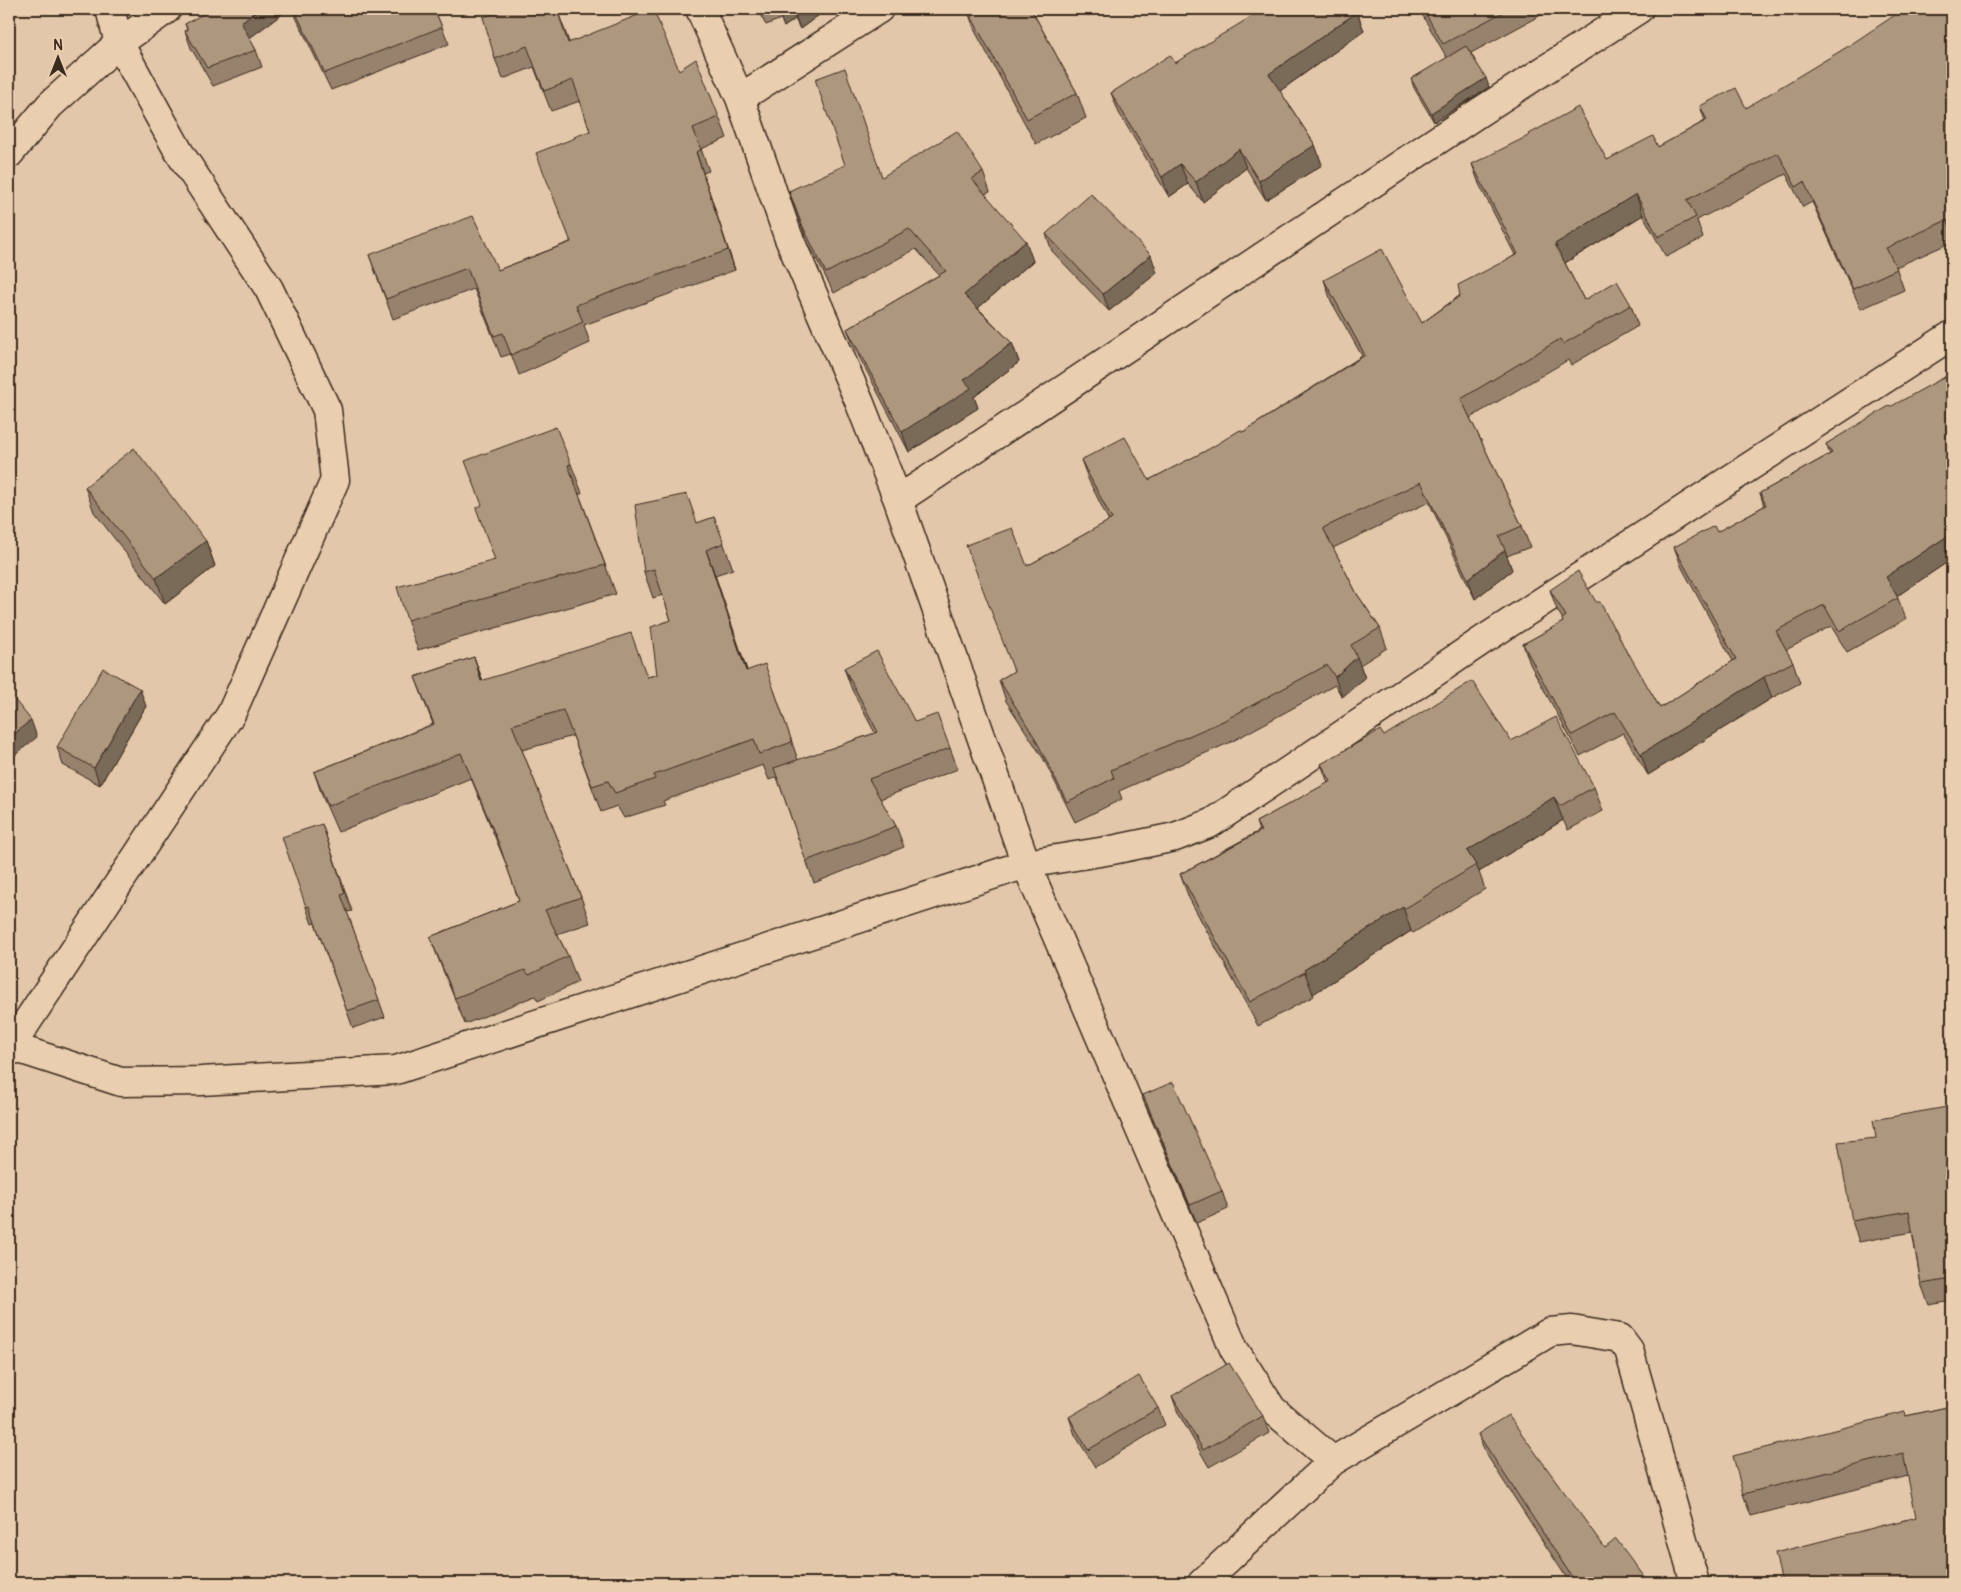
<svg xmlns="http://www.w3.org/2000/svg" width="1961" height="1592" font-family="Pangolin,sans-serif">
<style>
.lines{fill:none;stroke-linecap:round;stroke-linejoin:round}
.minor-casing{stroke:#3b2a1e;stroke-width:31}
.minor{stroke:#e9ceb0;stroke-width:28}
.wall{fill:#96826d;stroke:#3b2a1e}
.shaded-wall{fill:#7a6a59;stroke:#3b2a1e}
.building{fill:#ae977f;stroke:#3b2a1e}
</style>
<rect width="100%" height="100%" fill="#e2c7aa"/>
<filter id="ink" filterUnits="userSpaceOnUse"><feTurbulence type="fractalNoise" baseFrequency=".02" numOctaves="2"/><feDisplacementMap in="SourceGraphic" scale="10" xChannelSelector="R" yChannelSelector="G"/><feConvolveMatrix kernelMatrix="1 2 1 2 8 2 1 2 1" color-interpolation-filters="sRGB"/></filter>
<g filter="url(#ink)">
<g class="lines">
<defs>
<path id="minor" d="M 700,9 L 740,98 L 788,236 L 859,401 L 898,500 L 1026,864 L 1234,1349 L 1272,1409 L 1333,1461
M 740,98 L 879,9
M 9,154 L 50,105 L 119,43 L 167,9
M 898,500 L 1478,113 L 1639,9
M 9,1044 L 10,1046 L 121,1082 L 201,1081 L 396,1070 L 1026,864 L 1112,850 L 1175,837 L 1211,823 L 1483,640 L 1952,335
M 9,1049 L 231,714 L 335,480 L 327,410 L 269,289 L 179,152 L 119,43 L 110,9
M 1202,1583 L 1333,1461 L 1550,1332 L 1572,1330 L 1620,1338 L 1629,1350 L 1695,1583"/>
</defs>
<use href="#minor" class="minor-casing"/>
<use href="#minor" class="minor"/>
</g>
<path class="wall" d="M 289,9 L 249,38 L 256,50 L 262,67 L 213,86 L 191,48 L 185,31 L 187,30 L 185,24 Z
M 292,9 L 434,9 L 442,27 L 449,44 L 331,90 Z
M 506,9 L 557,9 L 569,42 L 679,70 L 719,117 L 727,138 L 701,149 L 709,171 L 703,173 L 735,270 L 584,325 L 590,343 L 519,375 L 511,354 L 501,357 L 474,289 L 393,319 L 369,255 L 498,270 L 570,242 L 575,138 L 590,131 L 580,101 L 551,111 L 534,67 L 503,79 L 495,59 Z
M 757,9 L 827,9 L 800,29 L 795,19 L 784,27 L 781,19 L 766,25 Z
M 967,9 L 1031,9 L 1077,93 L 1086,118 L 1036,144 L 975,31 Z
M 1419,9 L 1552,9 L 1471,53 L 1489,87 L 1434,122 L 1414,88 L 1411,79 L 1447,58 Z
M 1952,9 L 1952,242 L 1896,267 L 1904,290 L 1861,309 L 1812,202 L 1803,207 L 1786,174 L 1697,220 L 1703,238 L 1666,257 L 1643,215 L 1565,263 L 1584,300 L 1631,305 L 1638,326 L 1571,365 L 1568,360 L 1470,418 L 1522,526 L 1530,547 L 1507,556 L 1512,570 L 1475,599 L 1429,502 L 1333,548 L 1357,594 L 1380,628 L 1387,648 L 1360,665 L 1365,678 L 1342,697 L 1335,685 L 1231,742 L 1119,791 L 1122,799 L 1075,822 L 1043,758 L 1006,701 L 999,680 L 1014,671 L 1027,566 L 1109,521 L 1089,481 L 1081,460 L 1149,480 L 1243,432 L 1362,356 L 1331,301 L 1324,280 L 1422,323 L 1515,255 L 1479,184 L 1472,164 L 1607,160 L 1658,147 L 1705,121 L 1700,106 L 1746,108 Z
M 1357,12 L 1364,31 L 1280,91 L 1315,145 L 1322,165 L 1266,200 L 1246,168 L 1203,202 L 1188,184 L 1169,197 L 1119,113 L 1111,93 L 1175,63 Z
M 983,172 L 990,192 L 985,194 L 1033,261 L 978,308 L 1012,343 L 1019,362 L 974,397 L 978,408 L 909,452 L 855,349 L 847,329 L 939,275 L 916,249 L 834,293 L 808,243 L 789,191 L 883,177 Z
M 1046,234 L 1157,273 L 1109,311 L 1052,251 Z
M 1952,373 L 1952,559 L 1897,596 L 1906,619 L 1847,652 L 1831,626 L 1786,650 L 1793,662 L 1800,683 L 1772,698 L 1648,775 L 1623,733 L 1580,756 L 1530,664 L 1523,644 L 1563,622 L 1562,618 L 1557,610 L 1550,590 L 1596,602 L 1614,629 L 1628,655 L 1660,708 L 1733,661 L 1682,568 L 1674,547 L 1717,532 L 1764,506 L 1760,493 L 1830,454 L 1826,444 Z
M 571,464 L 582,493 L 579,494 L 616,594 L 418,650 L 407,620 L 495,560 L 482,505 Z
M 85,487 L 206,541 L 215,566 L 165,604 L 94,512 Z
M 714,517 L 733,569 L 715,575 L 747,670 L 774,690 L 798,760 L 875,733 L 852,690 L 844,668 L 915,722 L 950,748 L 958,769 L 880,799 L 896,826 L 904,847 L 814,883 L 777,777 L 769,780 L 763,765 L 663,801 L 665,805 L 624,818 L 617,806 L 601,812 L 573,736 L 522,750 L 581,897 L 590,923 L 557,934 L 568,956 L 578,982 L 538,1001 L 535,996 L 465,1024 L 440,963 L 430,937 L 519,901 L 506,864 L 471,778 L 338,832 L 323,798 L 314,772 L 433,724 L 415,677 L 474,657 L 483,681 L 647,677 L 657,675 L 671,620 L 663,595 L 653,598 L 644,572 L 698,523 Z
M 146,706 L 100,785 L 63,765 L 57,747 Z
M 1384,736 L 1511,741 L 1594,787 L 1603,811 L 1568,830 L 1563,820 L 1479,872 L 1485,889 L 1413,933 L 1411,931 L 1313,994 L 1314,996 L 1258,1026 L 1189,898 L 1180,874 L 1259,831 L 1256,822 L 1328,783 L 1321,764 Z
M 322,824 L 352,911 L 347,912 L 385,1017 L 353,1028 L 315,923 L 312,924 L 306,907 Z
M 1143,1095 L 1222,1191 L 1228,1209 L 1197,1223 L 1150,1112 Z
M 1947,1107 L 1952,1122 L 1952,1301 L 1929,1305 L 1921,1284 L 1912,1232 L 1859,1242 L 1852,1221 L 1876,1138 Z
M 1172,1396 L 1263,1416 L 1269,1433 L 1209,1467 L 1178,1413 Z
M 1947,1407 L 1952,1422 L 1952,1583 L 1908,1476 L 1751,1516 L 1743,1494 L 1905,1412 L 1906,1416 Z
M 1158,1408 L 1165,1425 L 1095,1467 L 1075,1435 L 1069,1417 Z
M 1478,1434 L 1605,1548 L 1568,1580 L 1486,1454 Z"/>
<path class="shaded-wall" d="M 259,9 L 289,9 L 247,40 L 241,22 Z
M 777,9 L 792,9 L 795,19 L 784,27 Z
M 793,9 L 827,9 L 800,29 Z
M 1357,12 L 1364,31 L 1277,93 L 1269,74 Z
M 1486,78 L 1489,87 L 1434,122 L 1431,113 Z
M 1315,145 L 1322,165 L 1266,200 L 1259,181 Z
M 1239,149 L 1246,168 L 1203,202 L 1196,182 Z
M 696,152 L 703,173 L 735,270 L 728,250 Z
M 1180,164 L 1188,184 L 1169,197 L 1162,177 Z
M 1636,194 L 1643,215 L 1563,264 L 1555,244 Z
M 1026,241 L 1033,261 L 971,314 L 964,295 Z
M 1151,255 L 1157,273 L 1109,311 L 1103,294 Z
M 1012,343 L 1019,362 L 974,397 L 978,408 L 909,452 L 902,432 L 964,380 Z
M 1952,533 L 1952,559 L 1894,598 L 1886,577 Z
M 206,541 L 215,566 L 165,604 L 156,578 Z
M 706,550 L 715,575 L 755,696 L 746,671 Z
M 1505,550 L 1512,570 L 1475,599 L 1468,579 Z
M 474,657 L 483,683 L 481,681 Z
M 1357,657 L 1365,678 L 1342,697 L 1335,677 Z
M 1764,677 L 1772,698 L 1648,775 L 1641,754 Z
M 140,689 L 146,706 L 100,785 L 94,768 Z
M 31,720 L 37,737 L 9,760 L 9,738 Z
M 1554,797 L 1563,820 L 1479,872 L 1476,865 L 1467,851 Z
M 1403,907 L 1411,931 L 1313,994 L 1304,970 Z
M 1947,1107 L 1952,1122 L 1952,1140 Z
M 1947,1407 L 1952,1422 L 1952,1433 Z"/>
<path class="building" d="M 212,9 L 259,9 L 241,22 L 256,50 L 207,68 L 185,31 L 188,30 L 185,24 Z
M 294,9 L 434,9 L 442,27 L 325,73 Z
M 506,9 L 557,9 L 568,43 L 653,9 L 679,70 L 696,59 L 719,117 L 693,128 L 701,150 L 696,152 L 728,250 L 576,305 L 583,322 L 511,355 L 503,333 L 494,336 L 467,268 L 386,299 L 369,255 L 473,216 L 498,270 L 571,242 L 536,153 L 575,138 L 574,137 L 590,131 L 573,80 L 544,91 L 527,46 L 495,59 L 483,17 L 506,10 Z
M 967,9 L 1031,9 L 1077,93 L 1027,119 Z
M 1264,9 L 1355,9 L 1357,12 L 1269,74 L 1315,145 L 1259,181 L 1239,149 L 1196,182 L 1180,164 L 1162,177 L 1111,93 L 1170,55 L 1175,63 Z
M 1423,9 L 1509,9 L 1443,44 Z
M 1904,9 L 1952,9 L 1952,231 L 1947,220 L 1886,248 L 1897,269 L 1853,289 L 1804,182 L 1796,187 L 1778,153 L 1687,200 L 1696,217 L 1658,237 L 1636,194 L 1555,244 L 1584,300 L 1617,281 L 1631,305 L 1563,344 L 1560,339 L 1461,399 L 1522,526 L 1499,536 L 1505,550 L 1468,579 L 1421,482 L 1323,528 L 1357,594 L 1380,628 L 1351,645 L 1357,657 L 1335,677 L 1327,665 L 1223,721 L 1111,770 L 1114,778 L 1067,802 L 1035,738 L 999,680 L 1014,671 L 966,545 L 1012,528 L 1027,566 L 1112,519 L 1081,460 L 1125,437 L 1149,480 L 1209,449 L 1240,430 L 1243,432 L 1365,355 L 1324,280 L 1382,249 L 1422,323 L 1460,296 L 1458,285 L 1518,254 L 1472,164 L 1530,135 L 1529,134 L 1578,107 L 1607,160 L 1653,136 L 1658,147 L 1707,120 L 1700,106 L 1736,88 L 1746,108 L 1847,47 Z
M 1466,46 L 1486,78 L 1431,113 L 1411,79 Z
M 845,68 L 882,177 L 957,131 L 983,172 L 972,179 L 1026,241 L 964,295 L 1012,343 L 964,380 L 971,388 L 902,432 L 847,329 L 946,271 L 909,229 L 826,273 L 801,223 L 789,191 L 845,165 L 815,79 Z
M 1091,194 L 1151,255 L 1103,294 L 1046,234 Z
M 1952,373 L 1952,533 L 1886,577 L 1898,598 L 1839,631 L 1824,605 L 1776,631 L 1793,662 L 1764,677 L 1641,754 L 1615,712 L 1572,735 L 1523,644 L 1563,622 L 1562,619 L 1566,616 L 1550,590 L 1578,571 L 1596,602 L 1600,602 L 1614,629 L 1615,628 L 1628,655 L 1629,654 L 1660,708 L 1736,659 L 1674,547 L 1714,526 L 1717,532 L 1766,505 L 1760,493 L 1832,453 L 1826,444 L 1889,406 L 1890,407 Z
M 556,427 L 571,464 L 568,465 L 605,565 L 407,620 L 397,587 L 495,560 L 476,508 L 482,505 L 465,461 Z
M 134,448 L 206,541 L 156,578 L 85,487 Z
M 687,494 L 697,523 L 714,517 L 724,543 L 706,550 L 746,671 L 765,664 L 792,742 L 759,754 L 754,739 L 654,775 L 655,779 L 615,793 L 608,781 L 592,786 L 563,710 L 512,725 L 581,897 L 545,910 L 568,956 L 529,975 L 525,970 L 455,998 L 430,937 L 519,901 L 499,844 L 461,753 L 328,806 L 314,772 L 434,724 L 415,677 L 474,657 L 481,681 L 631,633 L 647,677 L 657,675 L 651,627 L 671,620 L 654,569 L 644,572 L 635,505 Z
M 877,651 L 915,722 L 937,714 L 950,748 L 869,779 L 896,826 L 806,861 L 774,768 L 878,732 L 844,668 Z
M 103,668 L 140,689 L 94,768 L 57,747 Z
M 1472,681 L 1511,741 L 1556,717 L 1594,787 L 1560,806 L 1554,797 L 1467,851 L 1476,865 L 1404,909 L 1403,907 L 1304,970 L 1305,972 L 1250,1002 L 1180,874 L 1261,831 L 1256,822 L 1331,781 L 1321,764 L 1380,730 L 1384,736 Z
M 9,693 L 31,720 L 9,738 Z
M 322,824 L 345,893 L 341,895 L 379,1000 L 347,1011 L 309,906 L 306,907 L 282,837 Z
M 1173,1082 L 1222,1191 L 1190,1205 L 1143,1095 Z
M 1947,1107 L 1952,1140 L 1952,1279 L 1921,1284 L 1909,1211 L 1852,1221 L 1838,1142 L 1876,1138 L 1873,1120 Z
M 1229,1363 L 1263,1416 L 1203,1450 L 1172,1396 Z
M 1139,1376 L 1158,1408 L 1088,1450 L 1069,1417 Z
M 1947,1407 L 1952,1433 L 1952,1583 L 1782,1583 L 1775,1553 L 1916,1517 L 1903,1453 L 1743,1494 L 1733,1456 L 1905,1412 L 1906,1416 Z
M 1508,1415 L 1605,1548 L 1616,1539 L 1649,1583 L 1564,1583 L 1572,1577 L 1478,1434 Z"/>
</g>
<rect width="1961" height="1592" fill="none" stroke="#e9ceb0" stroke-width="30"/>
<rect x="15" y="15" width="1931" height="1562" fill="none" stroke="#3b2a1e" stroke-width="2" filter="url(#ink)"/>
<g transform="translate(58 58)" stroke="#e9ceb0" stroke-width="4" paint-order="stroke">
<path d="M0-4L9 19L0 12L-9 19Z" fill="#3b2a1e"/>
<text y="-8" font-size="14" font-weight="bold" text-anchor="middle" fill="#3b2a1e">N</text>
</g>
</svg>
